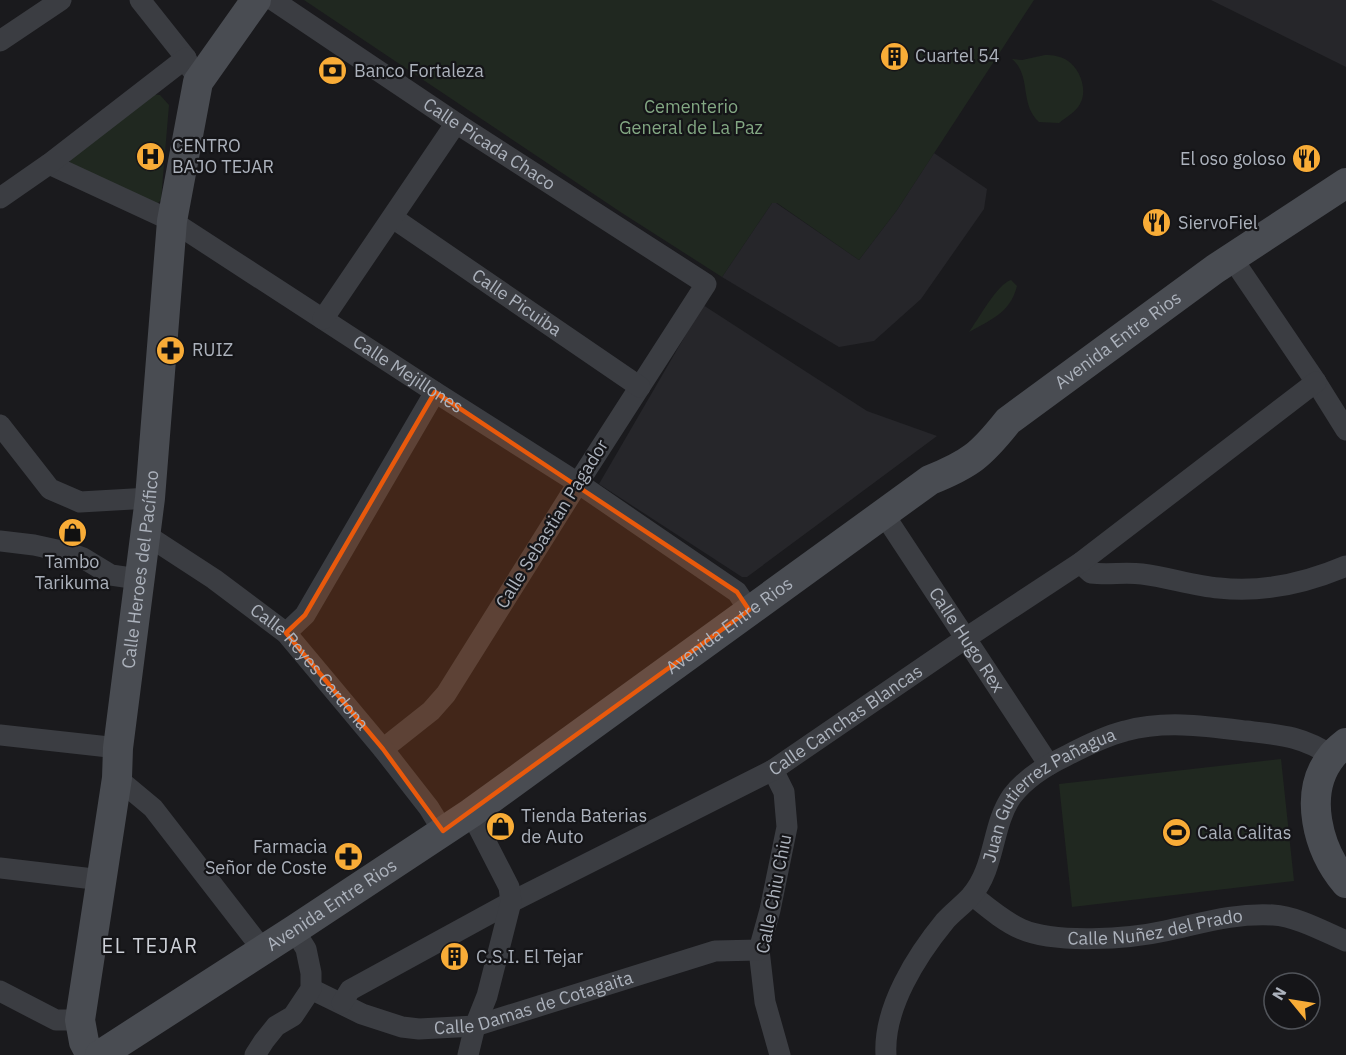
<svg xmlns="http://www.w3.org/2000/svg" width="1346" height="1055" font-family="'IBM Plex Sans',sans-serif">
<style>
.built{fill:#26262a}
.green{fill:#202820}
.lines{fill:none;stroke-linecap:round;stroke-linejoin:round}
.minor{stroke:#3b3d42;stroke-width:21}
.secondary{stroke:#494c52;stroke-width:30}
.marked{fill:#e8590c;fill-opacity:0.2;stroke:#e8590c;stroke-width:4.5;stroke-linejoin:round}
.labels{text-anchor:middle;stroke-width:4.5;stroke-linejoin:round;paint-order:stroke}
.poi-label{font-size:18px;fill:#acb2bc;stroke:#151518;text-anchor:start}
.park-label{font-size:18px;fill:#83a883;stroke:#151518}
.street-label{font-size:18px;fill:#acb2bc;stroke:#151518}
.neighbourhood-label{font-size:20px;letter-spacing:1.5px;fill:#ced1d8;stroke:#151518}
</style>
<rect width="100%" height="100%" fill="#1a1a1d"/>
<path class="built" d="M 1211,0 L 1346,0 L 1346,67 Z
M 934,153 L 987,189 L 984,209 L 921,299 L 874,341 L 839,347 L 722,277 L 772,203 L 776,203 L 859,260 L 897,210 Z
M 703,305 L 867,411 L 937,436 L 747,577 L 742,577 L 599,484 Z"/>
<path class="green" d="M 304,0 L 1034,0 L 897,210 L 859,260 L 777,203 L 772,203 L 722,277 L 622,213 Z
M 1045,55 C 1053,55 1061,56 1068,61 C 1080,69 1088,90 1080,104 C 1076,112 1066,117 1059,123 L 1039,122 C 1019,104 1032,76 1012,59 L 1022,60 Z
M 151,94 L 160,95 L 169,105 L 161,200 L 154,207 L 70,166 L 70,159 Z
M 1011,280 L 1017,286 C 1010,313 992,319 969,332 C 978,320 997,284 1011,280 Z
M 1281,759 L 1294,881 L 1072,907 L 1059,784 Z"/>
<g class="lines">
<g class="minor">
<path d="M 140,0 L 186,58 L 191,69"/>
<path id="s1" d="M 273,0 L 456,123 L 706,284 L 578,483 L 446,694 L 431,711 L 383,749"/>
<path d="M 0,41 L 61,0"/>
<path id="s2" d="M 49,164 L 172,221 L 435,392 L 578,483 L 737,592 L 749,610"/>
<path d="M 0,198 L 49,164 L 186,58"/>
<path id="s3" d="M 393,218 L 640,387"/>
<path d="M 1232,258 L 1316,382 L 1346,430"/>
<path d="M 323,319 L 456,123"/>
<path d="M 0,425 L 50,489 L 80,502 L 150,498"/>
<path id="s4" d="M 883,513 L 1049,765"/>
<path id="s5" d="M 145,534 L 214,579 L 286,633 L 383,749 L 429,808 L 443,831"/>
<path d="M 0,541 L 34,545 L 66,552 L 83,558 L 111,575 L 138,579"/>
<path d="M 1080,563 L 1091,573 C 1108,575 1125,572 1142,574 C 1168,577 1193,586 1219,588 C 1263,593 1306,583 1346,566"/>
<path d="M 286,633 L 305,615 L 435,392"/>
<path d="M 0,735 L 118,748"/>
<path d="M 773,770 L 784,792 L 787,827 L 770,910 L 759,950 L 765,1002 L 780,1055"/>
<path d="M 117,778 L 153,808 L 263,950"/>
<path d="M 0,868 L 102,880"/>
<path id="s6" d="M 972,895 C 987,907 1003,921 1021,929 C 1055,944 1129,939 1165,931 C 1203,923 1233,913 1273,915 C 1296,916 1325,932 1346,941"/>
<path id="s7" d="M 311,989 L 362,1014 L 402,1027 L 419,1029 L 475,1026 L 715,951 L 759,950"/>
<path d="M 0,991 L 56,1020 L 80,1020"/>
<path id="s8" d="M 342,1003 L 350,990 L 511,902 L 773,770 L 966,638 L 1080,563 L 1316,382"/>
<path d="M 255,1055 L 264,1041 L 276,1026 L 293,1016 L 311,989 L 311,973 L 306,949 L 294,930"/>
<path d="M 468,1055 L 475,1026 L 487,996 L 511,902 L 509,887 L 471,813"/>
<path id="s9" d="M 886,1055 C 883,1008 917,955 945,921 C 953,912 963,905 971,896 C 996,867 991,826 1012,796 C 1026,778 1047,765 1066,756 C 1085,746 1105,736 1125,731 C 1164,720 1206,726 1246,731 C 1281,735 1302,736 1332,756"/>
</g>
<g class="secondary">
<path d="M 1346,743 C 1341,747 1336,751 1332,756 C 1302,793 1318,850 1346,883"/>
<path id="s10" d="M 91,1055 L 84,1042 L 80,1020 L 117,778 L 118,748 L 150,498 L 172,221 L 198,82 L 256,0"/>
<path id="s11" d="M 100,1055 L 294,930 L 471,813 L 930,480 C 970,464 981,455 1008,421 L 1215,269 L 1346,183"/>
</g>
</g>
<path class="marked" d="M 435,392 L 737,592 L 749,610 L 443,831 L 383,749 L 286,633 L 305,615 Z"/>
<defs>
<symbol id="building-disc" viewBox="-11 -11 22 22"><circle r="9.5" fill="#f8ac37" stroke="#151518"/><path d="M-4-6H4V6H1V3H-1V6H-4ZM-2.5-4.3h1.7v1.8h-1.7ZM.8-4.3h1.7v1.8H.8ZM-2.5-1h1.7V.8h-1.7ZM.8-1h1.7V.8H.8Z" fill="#111"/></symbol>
<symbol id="bank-disc" viewBox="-11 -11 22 22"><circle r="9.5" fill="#f8ac37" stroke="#151518"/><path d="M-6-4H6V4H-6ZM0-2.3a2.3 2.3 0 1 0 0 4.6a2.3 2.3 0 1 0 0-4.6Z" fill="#111"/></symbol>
<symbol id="hospital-disc" viewBox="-11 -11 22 22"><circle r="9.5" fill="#f8ac37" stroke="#151518"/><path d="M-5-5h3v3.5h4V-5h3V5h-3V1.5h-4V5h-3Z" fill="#111"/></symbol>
<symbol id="restaurant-disc" viewBox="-11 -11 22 22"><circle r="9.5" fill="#f8ac37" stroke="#151518"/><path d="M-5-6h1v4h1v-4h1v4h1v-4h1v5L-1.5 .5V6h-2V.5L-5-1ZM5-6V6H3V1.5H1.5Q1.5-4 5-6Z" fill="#111"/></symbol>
<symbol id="pharmacy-disc" viewBox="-11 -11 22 22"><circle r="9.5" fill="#f8ac37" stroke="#151518"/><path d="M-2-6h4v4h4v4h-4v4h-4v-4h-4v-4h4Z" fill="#111"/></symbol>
<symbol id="shop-disc" viewBox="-11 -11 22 22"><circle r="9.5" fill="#f8ac37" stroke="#151518"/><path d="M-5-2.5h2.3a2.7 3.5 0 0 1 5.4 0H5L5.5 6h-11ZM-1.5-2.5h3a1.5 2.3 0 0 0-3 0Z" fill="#111"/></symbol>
<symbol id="stadium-disc" viewBox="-11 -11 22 22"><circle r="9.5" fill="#f8ac37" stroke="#151518"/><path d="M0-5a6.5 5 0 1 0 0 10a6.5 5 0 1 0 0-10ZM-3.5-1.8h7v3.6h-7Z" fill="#111"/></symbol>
</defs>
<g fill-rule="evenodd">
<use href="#building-disc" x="878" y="40" width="33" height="33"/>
<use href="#bank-disc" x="316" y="54" width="33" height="33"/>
<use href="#hospital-disc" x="134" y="140" width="33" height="33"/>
<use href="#restaurant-disc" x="1290" y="142" width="33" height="33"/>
<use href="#restaurant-disc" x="1140" y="206" width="33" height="33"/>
<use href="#pharmacy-disc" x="154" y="334" width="33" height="33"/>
<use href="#shop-disc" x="56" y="516" width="33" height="33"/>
<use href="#shop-disc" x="484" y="810" width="33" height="33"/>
<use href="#stadium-disc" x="1160" y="816" width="33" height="33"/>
<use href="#pharmacy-disc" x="332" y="840" width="33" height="33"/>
<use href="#building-disc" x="438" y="940" width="33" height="33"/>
</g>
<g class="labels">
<g class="poi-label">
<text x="915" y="62">Cuartel 54</text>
<text x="354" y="77">Banco Fortaleza</text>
<text x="172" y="152">CENTRO<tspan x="172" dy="21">BAJO TEJAR</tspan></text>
<text x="1286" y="165" text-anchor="end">El oso goloso</text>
<text x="1178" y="229">SiervoFiel</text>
<text x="192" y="356">RUIZ</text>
<text x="72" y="568" text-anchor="middle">Tambo<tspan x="72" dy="21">Tarikuma</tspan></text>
<text x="521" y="822">Tienda Baterias<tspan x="521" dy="21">de Auto</tspan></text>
<text x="1197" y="839">Cala Calitas</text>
<text x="327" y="853" text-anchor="end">Farmacia<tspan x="327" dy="21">Señor de Coste</tspan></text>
<text x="476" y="963">C.S.I. El Tejar</text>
</g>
<g class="park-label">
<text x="691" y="113">Cementerio<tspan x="691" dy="21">General de La Paz</tspan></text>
</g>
<g class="street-label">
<text dy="6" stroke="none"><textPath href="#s1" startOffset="260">Calle Picada Chaco</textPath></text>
<text dy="6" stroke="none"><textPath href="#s3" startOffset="150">Calle Picuiba</textPath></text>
<text dy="6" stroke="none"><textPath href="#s11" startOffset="1246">Avenida Entre Rios</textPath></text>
<text dy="6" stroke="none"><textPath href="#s2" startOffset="417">Calle Mejillones</textPath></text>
<text transform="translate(552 524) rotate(-58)" y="6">Calle Sebastian Pagador</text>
<text dy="6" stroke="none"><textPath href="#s10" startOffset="492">Calle Heroes del Pacífico</textPath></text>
<text dy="6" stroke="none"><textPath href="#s11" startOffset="762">Avenida Entre Rios</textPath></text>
<text dy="6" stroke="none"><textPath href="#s4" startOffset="152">Calle Hugo Rex</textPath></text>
<text dy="6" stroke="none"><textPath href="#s5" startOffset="213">Calle Reyes Cardona</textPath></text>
<text dy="6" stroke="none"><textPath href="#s8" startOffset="580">Calle Canchas Blancas</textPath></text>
<text dy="6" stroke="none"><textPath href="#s9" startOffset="320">Juan Gutierrez Pañagua</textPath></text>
<text transform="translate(774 894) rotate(-79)" y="6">Calle Chiu Chiu</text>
<text dy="6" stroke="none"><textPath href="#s11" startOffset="276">Avenida Entre Rios</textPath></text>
<text dy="6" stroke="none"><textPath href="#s6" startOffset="196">Calle Nuñez del Prado</textPath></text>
<text dy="6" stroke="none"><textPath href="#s7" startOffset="234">Calle Damas de Cotagaita</textPath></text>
</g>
<g class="neighbourhood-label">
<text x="150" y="953">EL TEJAR</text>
</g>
</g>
<g transform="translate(1292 1001) rotate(300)"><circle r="28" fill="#151518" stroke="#51545a" stroke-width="1.5"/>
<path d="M0-4.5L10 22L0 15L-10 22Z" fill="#f8ac37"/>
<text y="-9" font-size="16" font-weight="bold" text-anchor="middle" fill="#acb2bc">N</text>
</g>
</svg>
